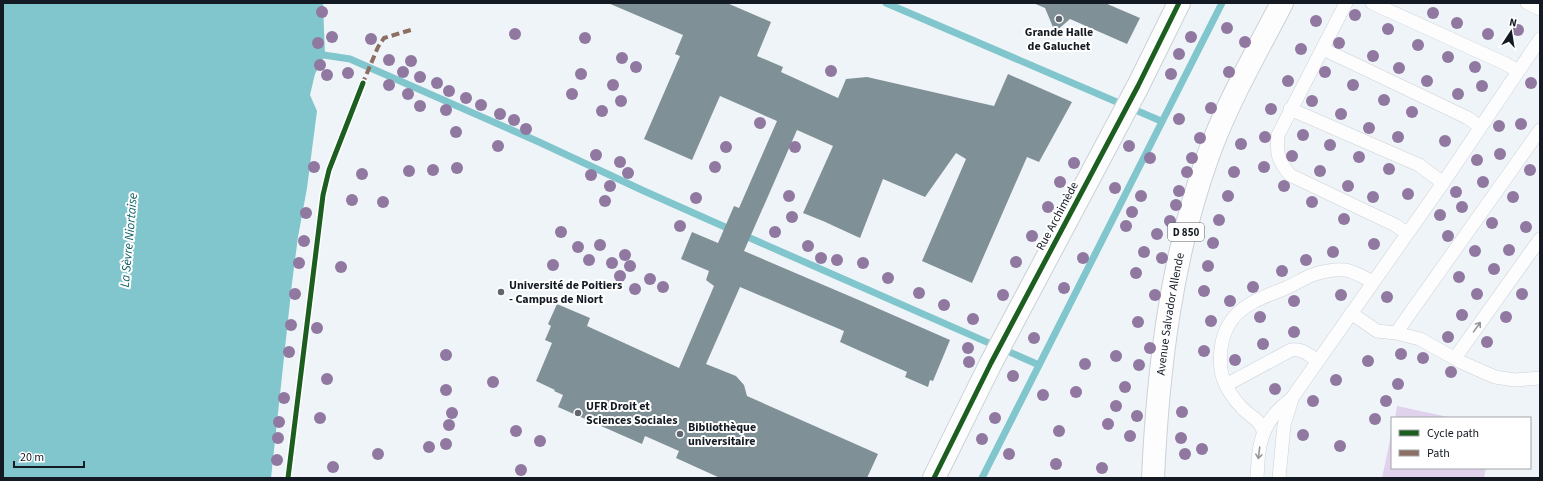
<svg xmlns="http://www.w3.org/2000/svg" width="1543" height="481" font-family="'Source Sans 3',sans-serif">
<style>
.green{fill:#e0d2ed}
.water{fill:#80c6cc}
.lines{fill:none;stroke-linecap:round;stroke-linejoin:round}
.stream{stroke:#80c6cc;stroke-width:7}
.building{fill:#809097}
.lane-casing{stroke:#cbd1d7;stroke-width:14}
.street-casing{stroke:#cbd1d7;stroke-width:24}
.primary-casing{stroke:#cbd1d7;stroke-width:24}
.lane{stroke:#fdfdfe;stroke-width:13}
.street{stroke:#fdfdfe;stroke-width:22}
.primary{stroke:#fdfdfe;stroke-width:22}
.quiet{stroke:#8d6e63;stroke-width:4;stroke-dasharray:8 4;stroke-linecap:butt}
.cycleway-casing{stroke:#fff;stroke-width:8}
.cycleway{stroke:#1b5e20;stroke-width:5}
.tree{fill:#9078a0}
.oneway{stroke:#94979b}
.poi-dot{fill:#61666e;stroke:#fff;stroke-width:1.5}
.labels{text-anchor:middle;stroke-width:4;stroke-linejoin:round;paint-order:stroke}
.shield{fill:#fff;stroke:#5a5f65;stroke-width:1}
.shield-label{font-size:11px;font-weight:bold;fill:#141a23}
.poi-label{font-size:12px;font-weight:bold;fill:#141a23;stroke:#fff;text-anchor:start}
.street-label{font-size:12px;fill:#141a23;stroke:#fff}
.water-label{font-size:13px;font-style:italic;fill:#0d6165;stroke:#fff}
</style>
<rect width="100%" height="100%" fill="#eff4f9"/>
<path class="green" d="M 1397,406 L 1453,418 L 1395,418 Z
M 1392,431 L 1392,468 L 1486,468 L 1484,478 L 1382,478 Z"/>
<path class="water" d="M 3,3 L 323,3 L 325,55 L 315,74 L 310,95 L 317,111 L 307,188 L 298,237 L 292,283 L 271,478 L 3,478 Z"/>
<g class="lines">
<path class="stream" d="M 886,3 L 1161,121
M 317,54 L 350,59 L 539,142 L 644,191 L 725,227 L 1039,365
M 982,478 L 1222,3"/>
</g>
<path class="building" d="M 608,3 L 727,3 L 771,22 L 757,56 L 783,67 L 781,72 L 838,98 L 846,79 L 867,77 L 994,106 L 1008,74 L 1072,102 L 1039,162 L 1027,157 L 972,283 L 922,261 L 966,159 L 956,153 L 925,197 L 883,179 L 860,238 L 823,221 L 803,213 L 833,146 L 797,130 L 744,251 L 861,301 L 950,340 L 933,381 L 930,380 L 928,387 L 905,377 L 907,372 L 840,342 L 844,331 L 740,287 L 706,364 L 736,376 L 744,385 L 747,396 L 878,454 L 867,478 L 720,478 L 676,458 L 679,451 L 645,436 L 642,444 L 558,407 L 563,395 L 554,391 L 555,390 L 536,381 L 552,343 L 545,340 L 551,326 L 548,324 L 557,304 L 590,318 L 587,326 L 679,368 L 714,286 L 706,280 L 709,271 L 681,259 L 692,232 L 718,243 L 734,206 L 739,208 L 777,121 L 720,96 L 692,160 L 644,139 L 680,56 L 675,54 L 683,35 Z
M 1033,3 L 1105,3 L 1140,18 L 1127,44 L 1070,19 L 1055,32 L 1045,8 Z"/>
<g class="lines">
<defs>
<path id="lane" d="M 1346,3 L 1278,135 C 1276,154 1278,160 1290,175 L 1395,225 L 1407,233
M 1372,3 L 1504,63 L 1518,71
M 1527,3 L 1540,9
M 1323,49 L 1468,118 L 1480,127
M 1290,109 L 1419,165 L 1443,183
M 1351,313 L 1377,331 L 1396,333 L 1420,339 L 1461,362 L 1495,377 L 1515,380 L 1540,378
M 1396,333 L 1540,130
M 1455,358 L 1540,239
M 1226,385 L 1291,350 C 1302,348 1309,355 1318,361
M 1263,430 C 1257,417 1252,418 1243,409 C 1233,399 1223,384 1221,370 C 1219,351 1222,331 1235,316 C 1248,301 1270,295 1288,287 C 1297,283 1306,277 1315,274 C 1325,271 1335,269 1345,270 C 1354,271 1365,278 1373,282
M 1257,478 C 1258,455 1259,433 1274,415 C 1279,409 1286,403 1292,398 L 1443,183 L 1540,39
M 1279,478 L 1284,425 L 1292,399"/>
<path id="street" d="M 934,478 L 991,363 L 1138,86 L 1179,3"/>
<g id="primary">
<path id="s1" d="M 1153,478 C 1158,369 1171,259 1208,156 C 1227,103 1256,53 1282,3"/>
</g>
</defs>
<use href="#lane" class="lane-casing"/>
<use href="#street" class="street-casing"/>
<use href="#primary" class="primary-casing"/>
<use href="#lane" class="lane"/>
<use href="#street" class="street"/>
<use href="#primary" class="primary"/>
<path class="quiet" d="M 362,85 L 378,47 L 384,38 L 414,29"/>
<defs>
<path id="cycleway" d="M 288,478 L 323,195 L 329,170 L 363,83
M 934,478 L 991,363 L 1138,86 L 1179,3"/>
</defs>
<use href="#cycleway" class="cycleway-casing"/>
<use href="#cycleway" class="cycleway"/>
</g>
<g class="tree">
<circle cx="322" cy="12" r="6"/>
<circle cx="1433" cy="13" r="6"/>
<circle cx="1355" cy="15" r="6"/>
<circle cx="1316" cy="21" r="6"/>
<circle cx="1457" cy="23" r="6"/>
<circle cx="1227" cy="28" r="6"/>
<circle cx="1388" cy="29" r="6"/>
<circle cx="1518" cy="30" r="6"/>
<circle cx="515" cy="34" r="6"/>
<circle cx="1488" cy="34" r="6"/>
<circle cx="332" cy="37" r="6"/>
<circle cx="1191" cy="37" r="6"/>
<circle cx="585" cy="38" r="6"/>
<circle cx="371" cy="39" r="6"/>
<circle cx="1245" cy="42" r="6"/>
<circle cx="318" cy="43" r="6"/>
<circle cx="1339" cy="43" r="6"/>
<circle cx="1418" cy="45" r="6"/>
<circle cx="1301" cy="49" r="6"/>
<circle cx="1179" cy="54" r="6"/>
<circle cx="1373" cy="56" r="6"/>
<circle cx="1448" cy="57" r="6"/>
<circle cx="622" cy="58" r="6"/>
<circle cx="389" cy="60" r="6"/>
<circle cx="411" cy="61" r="6"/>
<circle cx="320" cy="65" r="6"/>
<circle cx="636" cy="67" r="6"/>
<circle cx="1475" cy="67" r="6"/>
<circle cx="1399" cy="68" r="6"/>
<circle cx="831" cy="71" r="6"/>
<circle cx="403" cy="72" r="6"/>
<circle cx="1229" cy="72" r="6"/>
<circle cx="1325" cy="72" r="6"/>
<circle cx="348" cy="73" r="6"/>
<circle cx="581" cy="74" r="6"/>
<circle cx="1171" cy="74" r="6"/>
<circle cx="327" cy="75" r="6"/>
<circle cx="420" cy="77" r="6"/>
<circle cx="1288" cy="81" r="6"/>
<circle cx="1427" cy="81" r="6"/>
<circle cx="437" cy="83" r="6"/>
<circle cx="1531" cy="83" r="6"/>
<circle cx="389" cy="85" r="6"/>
<circle cx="613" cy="85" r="6"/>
<circle cx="1353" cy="85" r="6"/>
<circle cx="1482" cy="86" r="6"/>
<circle cx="449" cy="91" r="6"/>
<circle cx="408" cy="94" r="6"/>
<circle cx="572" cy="94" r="6"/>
<circle cx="1458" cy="94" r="6"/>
<circle cx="466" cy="98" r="6"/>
<circle cx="1384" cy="100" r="6"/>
<circle cx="621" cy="101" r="6"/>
<circle cx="1312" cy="101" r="6"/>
<circle cx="481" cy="105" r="6"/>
<circle cx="420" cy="106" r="6"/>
<circle cx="1211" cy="108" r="6"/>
<circle cx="1271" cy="109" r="6"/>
<circle cx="446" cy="110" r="6"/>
<circle cx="602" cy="111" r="6"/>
<circle cx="1412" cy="112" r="6"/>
<circle cx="500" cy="114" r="6"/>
<circle cx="1341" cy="114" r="6"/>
<circle cx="1179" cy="119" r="6"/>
<circle cx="514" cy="120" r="6"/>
<circle cx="760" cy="123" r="6"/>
<circle cx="1521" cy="124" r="6"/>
<circle cx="1499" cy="126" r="6"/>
<circle cx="1369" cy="128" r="6"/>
<circle cx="526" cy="129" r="6"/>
<circle cx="456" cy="132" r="6"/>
<circle cx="1303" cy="135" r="6"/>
<circle cx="1265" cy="137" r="6"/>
<circle cx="1398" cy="137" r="6"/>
<circle cx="1200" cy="138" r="6"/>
<circle cx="1445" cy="141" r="6"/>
<circle cx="1241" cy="144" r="6"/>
<circle cx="1330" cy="145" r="6"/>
<circle cx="498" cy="146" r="6"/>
<circle cx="1129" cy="146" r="6"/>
<circle cx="726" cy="147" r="6"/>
<circle cx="795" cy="147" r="6"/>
<circle cx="1500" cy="154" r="6"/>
<circle cx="596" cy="155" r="6"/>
<circle cx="1292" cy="156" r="6"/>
<circle cx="1359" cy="157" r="6"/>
<circle cx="1150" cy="158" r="6"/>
<circle cx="1192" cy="158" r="6"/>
<circle cx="1477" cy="160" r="6"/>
<circle cx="620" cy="162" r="6"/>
<circle cx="1074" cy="163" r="6"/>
<circle cx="314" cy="167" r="6"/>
<circle cx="715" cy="167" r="6"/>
<circle cx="1264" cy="167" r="6"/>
<circle cx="457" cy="168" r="6"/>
<circle cx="1389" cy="169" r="6"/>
<circle cx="433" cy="170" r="6"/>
<circle cx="1530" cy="170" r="6"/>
<circle cx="409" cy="171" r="6"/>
<circle cx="1320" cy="171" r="6"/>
<circle cx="1187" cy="172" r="6"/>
<circle cx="1234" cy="172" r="6"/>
<circle cx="628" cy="173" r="6"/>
<circle cx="362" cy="174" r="6"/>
<circle cx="591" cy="175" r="6"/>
<circle cx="1060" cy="182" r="6"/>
<circle cx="1483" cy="182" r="6"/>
<circle cx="610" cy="186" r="6"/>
<circle cx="1284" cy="186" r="6"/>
<circle cx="1348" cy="186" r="6"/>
<circle cx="1115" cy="188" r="6"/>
<circle cx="1179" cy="191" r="6"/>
<circle cx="1456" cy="192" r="6"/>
<circle cx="1408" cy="194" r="6"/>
<circle cx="789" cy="196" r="6"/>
<circle cx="1141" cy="196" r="6"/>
<circle cx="1228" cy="196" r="6"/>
<circle cx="1373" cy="197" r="6"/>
<circle cx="1513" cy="197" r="6"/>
<circle cx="696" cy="198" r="6"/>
<circle cx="352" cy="200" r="6"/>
<circle cx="605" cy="201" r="6"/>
<circle cx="383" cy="202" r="6"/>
<circle cx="1312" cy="202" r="6"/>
<circle cx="1176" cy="205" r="6"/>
<circle cx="1048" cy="207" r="6"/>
<circle cx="1462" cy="207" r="6"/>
<circle cx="1132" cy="212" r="6"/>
<circle cx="306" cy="213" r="6"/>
<circle cx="1440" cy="215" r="6"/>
<circle cx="792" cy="217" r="6"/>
<circle cx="1344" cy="219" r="6"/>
<circle cx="1219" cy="220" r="6"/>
<circle cx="1170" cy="221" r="6"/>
<circle cx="1492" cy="223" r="6"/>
<circle cx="680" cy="226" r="6"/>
<circle cx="1126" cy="226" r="6"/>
<circle cx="1526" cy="227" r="6"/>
<circle cx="561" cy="232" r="6"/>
<circle cx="775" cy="232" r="6"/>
<circle cx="1157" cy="234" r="6"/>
<circle cx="1032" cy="236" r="6"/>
<circle cx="1448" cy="236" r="6"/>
<circle cx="304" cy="241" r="6"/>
<circle cx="1213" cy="243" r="6"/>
<circle cx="1374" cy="244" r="6"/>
<circle cx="600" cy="245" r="6"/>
<circle cx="808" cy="246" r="6"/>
<circle cx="578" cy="247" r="6"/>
<circle cx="1509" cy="250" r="6"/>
<circle cx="1475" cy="251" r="6"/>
<circle cx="1144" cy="252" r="6"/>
<circle cx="1333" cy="252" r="6"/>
<circle cx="625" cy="255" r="6"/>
<circle cx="821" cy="258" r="6"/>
<circle cx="1083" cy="258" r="6"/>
<circle cx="1162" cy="258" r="6"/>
<circle cx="589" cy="260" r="6"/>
<circle cx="837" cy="260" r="6"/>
<circle cx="1306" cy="260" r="6"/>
<circle cx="1016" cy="262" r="6"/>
<circle cx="299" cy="263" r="6"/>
<circle cx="612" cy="263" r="6"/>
<circle cx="863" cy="263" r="6"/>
<circle cx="553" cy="265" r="6"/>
<circle cx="630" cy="266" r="6"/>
<circle cx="1208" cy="266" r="6"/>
<circle cx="341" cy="267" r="6"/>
<circle cx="1494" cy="269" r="6"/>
<circle cx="1282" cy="271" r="6"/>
<circle cx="1136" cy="273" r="6"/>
<circle cx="620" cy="276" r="6"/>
<circle cx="1459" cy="277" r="6"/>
<circle cx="888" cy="278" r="6"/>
<circle cx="650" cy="279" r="6"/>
<circle cx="663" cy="287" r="6"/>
<circle cx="1253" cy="287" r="6"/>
<circle cx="1064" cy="288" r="6"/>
<circle cx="635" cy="289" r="6"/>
<circle cx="1204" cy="291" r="6"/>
<circle cx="919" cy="293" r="6"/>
<circle cx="295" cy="294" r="6"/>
<circle cx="1477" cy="294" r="6"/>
<circle cx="1522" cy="294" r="6"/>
<circle cx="1003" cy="295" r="6"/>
<circle cx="1155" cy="295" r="6"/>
<circle cx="1341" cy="295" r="6"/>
<circle cx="1387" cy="297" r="6"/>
<circle cx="1230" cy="301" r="6"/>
<circle cx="1294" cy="301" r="6"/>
<circle cx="944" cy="305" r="6"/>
<circle cx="1462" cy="315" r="6"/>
<circle cx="1260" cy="317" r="6"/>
<circle cx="1506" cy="317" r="6"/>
<circle cx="973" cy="319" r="6"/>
<circle cx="1211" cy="321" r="6"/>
<circle cx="1138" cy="322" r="6"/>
<circle cx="291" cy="325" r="6"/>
<circle cx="317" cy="328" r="6"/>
<circle cx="1294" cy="332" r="6"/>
<circle cx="1448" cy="337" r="6"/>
<circle cx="1034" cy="338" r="6"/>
<circle cx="1487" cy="342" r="6"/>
<circle cx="1263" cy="344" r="6"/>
<circle cx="968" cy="348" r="6"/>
<circle cx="1150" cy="348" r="6"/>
<circle cx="1204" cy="351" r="6"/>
<circle cx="289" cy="352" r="6"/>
<circle cx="1401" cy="354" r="6"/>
<circle cx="446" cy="355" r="6"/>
<circle cx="1116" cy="356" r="6"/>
<circle cx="1423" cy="358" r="6"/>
<circle cx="1235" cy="360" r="6"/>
<circle cx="1368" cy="361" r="6"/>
<circle cx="969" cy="362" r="6"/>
<circle cx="1085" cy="364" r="6"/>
<circle cx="1139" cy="365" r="6"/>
<circle cx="1451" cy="372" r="6"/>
<circle cx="1013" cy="376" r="6"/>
<circle cx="327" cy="379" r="6"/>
<circle cx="1336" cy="380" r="6"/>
<circle cx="493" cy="382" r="6"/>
<circle cx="1398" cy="384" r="6"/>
<circle cx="1125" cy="387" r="6"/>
<circle cx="1275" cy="389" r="6"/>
<circle cx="446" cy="390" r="6"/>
<circle cx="1076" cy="392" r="6"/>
<circle cx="1043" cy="395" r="6"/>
<circle cx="284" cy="398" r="6"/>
<circle cx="1313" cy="401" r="6"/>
<circle cx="1386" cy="401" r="6"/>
<circle cx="1116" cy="406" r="6"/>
<circle cx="1182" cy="412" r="6"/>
<circle cx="452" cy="413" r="6"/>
<circle cx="1137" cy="416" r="6"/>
<circle cx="320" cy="418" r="6"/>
<circle cx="995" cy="418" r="6"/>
<circle cx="1375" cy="419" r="6"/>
<circle cx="279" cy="422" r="6"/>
<circle cx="1108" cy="424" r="6"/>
<circle cx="449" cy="425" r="6"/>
<circle cx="516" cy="431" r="6"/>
<circle cx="1059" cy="431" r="6"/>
<circle cx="1303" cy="435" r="6"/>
<circle cx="1130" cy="436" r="6"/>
<circle cx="278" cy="438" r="6"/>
<circle cx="1181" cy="438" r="6"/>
<circle cx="982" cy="439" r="6"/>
<circle cx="540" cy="441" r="6"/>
<circle cx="446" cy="444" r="6"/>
<circle cx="1340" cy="446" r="6"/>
<circle cx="429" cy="447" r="6"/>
<circle cx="1202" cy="449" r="6"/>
<circle cx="378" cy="454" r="6"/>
<circle cx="1009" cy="454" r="6"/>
<circle cx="1185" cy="454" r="6"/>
<circle cx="277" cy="460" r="6"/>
<circle cx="1056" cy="464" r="6"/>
<circle cx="333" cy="467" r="6"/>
<circle cx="1102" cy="468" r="6"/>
<circle cx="521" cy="470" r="6"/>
</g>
<defs><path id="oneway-shaft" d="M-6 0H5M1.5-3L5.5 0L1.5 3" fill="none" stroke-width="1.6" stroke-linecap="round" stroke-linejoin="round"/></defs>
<g class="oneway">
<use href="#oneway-shaft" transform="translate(1477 327) rotate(-54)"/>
<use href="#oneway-shaft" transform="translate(1259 453) rotate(97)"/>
</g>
<g class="poi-dot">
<circle cx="1059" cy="19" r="4"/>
<circle cx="501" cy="292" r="4"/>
<circle cx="578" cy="413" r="4"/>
<circle cx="680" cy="434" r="4"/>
</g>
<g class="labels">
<rect class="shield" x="1168" y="223" width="36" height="18" rx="3"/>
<g class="shield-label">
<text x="1186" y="236">D 850</text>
</g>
<g class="poi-label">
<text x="1059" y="36" text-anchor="middle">Grande Halle<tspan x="1059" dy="14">de Galuchet</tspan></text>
<text x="509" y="289">Université de Poitiers<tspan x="509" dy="14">- Campus de Niort</tspan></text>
<text x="586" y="410">UFR Droit et<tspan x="586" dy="14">Sciences Sociales</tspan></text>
<text x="688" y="431">Bibliothèque<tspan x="688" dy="14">universitaire</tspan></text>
</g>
<g class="street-label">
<text transform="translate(1057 216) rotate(-62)" y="4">Rue Archimède</text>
<text dy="4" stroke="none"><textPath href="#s1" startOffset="165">Avenue Salvador Allende</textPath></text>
</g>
<g class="water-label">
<text transform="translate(128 240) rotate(-85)" y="5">La Sèvre Niortaise</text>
</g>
</g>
<rect width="1543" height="481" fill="none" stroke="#141a23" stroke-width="8"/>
<rect x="1391" y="417" width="140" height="52" fill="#ffffff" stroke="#a1a3a7"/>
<rect x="1399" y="430" width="20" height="6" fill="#1b5e20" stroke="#a1a3a7"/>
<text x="1427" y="437" font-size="12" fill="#141a23">Cycle path</text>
<rect x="1399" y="450" width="20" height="6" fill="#8d6e63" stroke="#a1a3a7"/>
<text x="1427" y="457" font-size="12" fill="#141a23">Path</text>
<g transform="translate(1511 32) rotate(12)" stroke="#ffffff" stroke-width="3" paint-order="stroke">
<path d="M0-3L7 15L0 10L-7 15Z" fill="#141a23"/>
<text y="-6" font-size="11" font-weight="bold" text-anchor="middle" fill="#141a23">N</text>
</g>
<path d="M14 461v6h70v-6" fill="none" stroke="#141a23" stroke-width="2"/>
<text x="20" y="461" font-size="12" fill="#141a23" stroke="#ffffff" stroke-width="3" paint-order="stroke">20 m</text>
</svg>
